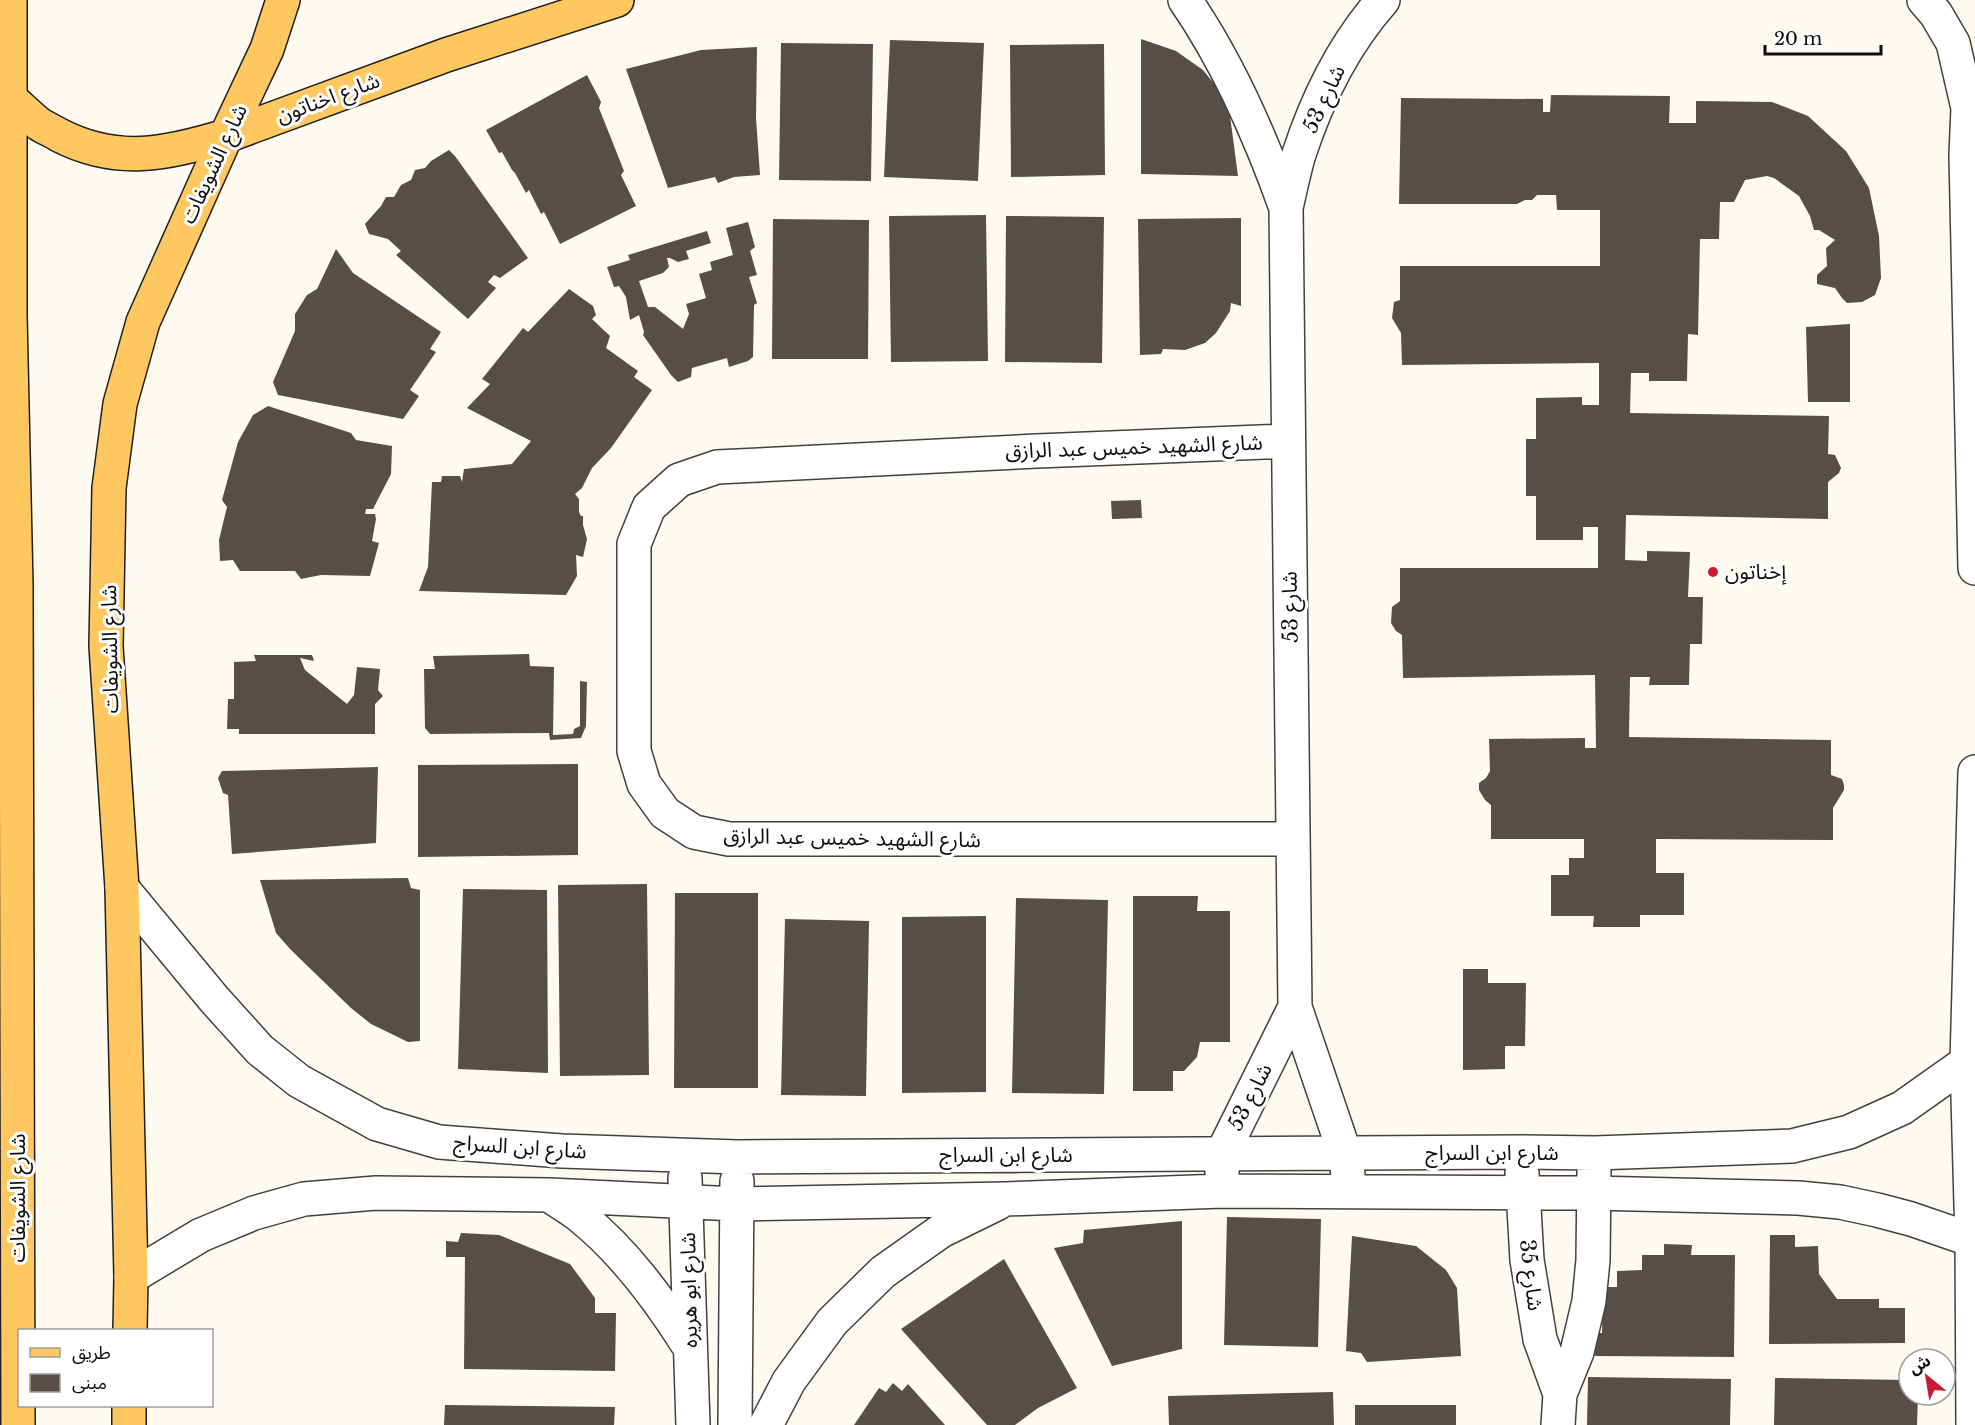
<svg xmlns="http://www.w3.org/2000/svg" width="1975" height="1425" font-family="'Libre Baskerville','Noto Sans Arabic',serif">
<style>
.building{fill:#584d49}
.lines{fill:none;stroke-linecap:round;stroke-linejoin:round}
.minor-casing{stroke:#414141;stroke-width:36}
.major-casing{stroke:#1f1f1f;stroke-width:36}
.minor{stroke:#fff;stroke-width:33}
.major{stroke:#ffc75f;stroke-width:33}
.poi-dot{fill:#cc1834;stroke:#fff;stroke-width:2}
.labels{text-anchor:middle;stroke-width:6;stroke-linejoin:round;paint-order:stroke}
.street-label{font-size:21px;fill:#0e0e0e;stroke:#fff}
.poi-label{font-size:21px;fill:#0e0e0e;stroke:#fff;text-anchor:start}
</style>
<rect width="100%" height="100%" fill="#fffaef"/>
<path class="building" d="M 1141,39 L 1176,51 L 1203,70 L 1228,101 L 1238,176 L 1141,174 Z
M 890,40 L 984,43 L 978,181 L 884,177 Z
M 781,43 L 873,44 L 871,181 L 779,180 Z
M 1104,44 L 1105,175 L 1011,177 L 1010,45 Z
M 757,47 L 756,118 L 760,175 L 734,177 L 718,183 L 715,177 L 668,188 L 626,69 L 701,50 Z
M 587,75 L 601,102 L 599,108 L 624,171 L 621,175 L 636,206 L 560,244 L 544,212 L 541,214 L 529,190 L 526,193 L 515,173 L 512,170 L 502,152 L 499,153 L 486,130 Z
M 1551,95 L 1670,96 L 1669,123 L 1696,123 L 1696,101 L 1772,102 L 1808,116 L 1846,151 L 1869,188 L 1879,236 L 1881,278 L 1875,295 L 1862,302 L 1847,303 L 1842,298 L 1835,288 L 1817,284 L 1817,275 L 1827,266 L 1826,248 L 1835,240 L 1819,230 L 1814,230 L 1810,216 L 1799,196 L 1774,178 L 1767,176 L 1745,180 L 1734,202 L 1720,202 L 1719,239 L 1700,239 L 1698,335 L 1688,334 L 1687,381 L 1649,381 L 1649,373 L 1631,373 L 1630,413 L 1829,416 L 1828,454 L 1835,455 L 1841,468 L 1839,473 L 1828,482 L 1828,519 L 1626,515 L 1625,560 L 1647,561 L 1647,551 L 1690,552 L 1688,597 L 1703,597 L 1702,644 L 1690,644 L 1689,685 L 1649,685 L 1650,677 L 1630,677 L 1629,737 L 1831,740 L 1831,775 L 1842,779 L 1844,785 L 1844,790 L 1833,808 L 1833,840 L 1656,839 L 1656,873 L 1684,873 L 1684,915 L 1640,915 L 1640,927 L 1593,927 L 1594,916 L 1551,916 L 1551,875 L 1569,875 L 1569,858 L 1584,858 L 1584,839 L 1491,839 L 1491,805 L 1485,800 L 1479,790 L 1479,783 L 1486,778 L 1490,771 L 1489,739 L 1585,738 L 1585,748 L 1596,748 L 1595,675 L 1403,678 L 1402,635 L 1396,631 L 1391,623 L 1392,607 L 1400,601 L 1400,568 L 1598,568 L 1598,527 L 1583,527 L 1583,540 L 1536,540 L 1536,496 L 1526,496 L 1526,439 L 1536,439 L 1536,398 L 1582,397 L 1582,405 L 1599,405 L 1599,363 L 1402,365 L 1401,333 L 1392,318 L 1394,302 L 1400,300 L 1400,266 L 1600,266 L 1600,210 L 1557,210 L 1556,195 L 1537,195 L 1532,200 L 1525,200 L 1517,204 L 1399,204 L 1401,98 L 1543,99 L 1543,112 L 1550,112 Z
M 449,150 L 455,156 L 528,258 L 500,278 L 494,275 L 488,282 L 496,288 L 468,319 L 396,255 L 401,251 L 388,239 L 369,234 L 365,224 L 381,206 L 386,197 L 394,197 L 401,185 L 411,180 L 415,170 L 425,168 L 431,161 Z
M 986,215 L 988,361 L 891,362 L 889,216 Z
M 1006,216 L 1104,217 L 1102,363 L 1005,362 Z
M 1241,218 L 1241,306 L 1231,303 L 1230,311 L 1216,333 L 1205,343 L 1185,350 L 1163,349 L 1161,354 L 1140,355 L 1138,219 Z
M 773,219 L 869,220 L 868,359 L 772,359 Z
M 748,222 L 755,247 L 750,251 L 757,275 L 749,277 L 757,303 L 754,305 L 753,357 L 748,361 L 729,367 L 727,358 L 692,368 L 691,377 L 678,382 L 671,375 L 643,335 L 644,332 L 639,315 L 630,320 L 626,297 L 619,286 L 614,287 L 607,267 L 630,260 L 628,255 L 707,231 L 711,243 L 686,251 L 689,259 L 678,262 L 670,258 L 667,258 L 669,267 L 663,273 L 639,281 L 648,307 L 655,307 L 683,329 L 689,314 L 686,304 L 706,298 L 699,274 L 712,270 L 710,262 L 733,255 L 726,228 Z
M 336,249 L 353,273 L 441,332 L 430,349 L 436,352 L 410,390 L 419,396 L 403,419 L 278,395 L 273,382 L 295,331 L 295,314 L 307,295 L 317,289 Z
M 569,289 L 593,306 L 596,315 L 592,319 L 610,336 L 606,348 L 638,371 L 634,377 L 652,390 L 611,448 L 592,468 L 582,488 L 575,494 L 579,499 L 579,512 L 581,516 L 583,516 L 583,525 L 587,539 L 583,557 L 576,555 L 577,576 L 566,595 L 419,591 L 428,567 L 432,482 L 441,482 L 442,476 L 460,476 L 462,482 L 464,469 L 512,464 L 531,441 L 467,408 L 490,384 L 482,379 L 523,328 L 528,332 Z
M 1850,324 L 1850,402 L 1808,402 L 1806,327 Z
M 268,406 L 351,433 L 356,440 L 392,446 L 391,474 L 373,509 L 366,509 L 365,514 L 375,514 L 376,519 L 372,541 L 379,543 L 370,576 L 321,575 L 301,579 L 295,571 L 240,571 L 233,560 L 220,561 L 219,540 L 227,507 L 222,500 L 238,442 L 253,415 Z
M 1141,500 L 1142,518 L 1112,519 L 1111,501 Z
M 529,654 L 530,666 L 554,667 L 553,735 L 573,734 L 574,729 L 580,726 L 580,681 L 587,682 L 586,726 L 581,738 L 550,740 L 549,733 L 430,734 L 425,728 L 424,669 L 435,669 L 433,656 Z
M 254,655 L 312,655 L 314,661 L 300,658 L 305,670 L 347,704 L 354,695 L 357,667 L 380,669 L 378,690 L 383,696 L 375,704 L 375,734 L 239,734 L 239,729 L 227,729 L 228,699 L 234,699 L 234,662 L 256,661 Z
M 578,764 L 578,855 L 418,857 L 418,765 Z
M 378,767 L 376,843 L 232,854 L 228,795 L 223,793 L 218,778 L 222,771 Z
M 408,878 L 411,888 L 420,890 L 420,1041 L 408,1042 L 371,1024 L 351,1008 L 291,950 L 276,933 L 260,880 Z
M 647,884 L 649,1075 L 560,1076 L 558,885 Z
M 463,889 L 547,890 L 548,1073 L 458,1069 Z
M 675,893 L 758,893 L 758,1088 L 674,1088 Z
M 1133,896 L 1198,896 L 1197,911 L 1230,911 L 1230,1042 L 1200,1042 L 1197,1057 L 1184,1071 L 1173,1071 L 1173,1091 L 1133,1091 Z
M 1016,898 L 1108,900 L 1104,1094 L 1012,1093 Z
M 986,916 L 986,1092 L 902,1093 L 902,917 Z
M 785,919 L 869,921 L 866,1096 L 781,1095 Z
M 1463,969 L 1488,969 L 1488,983 L 1526,983 L 1525,1046 L 1505,1046 L 1505,1069 L 1463,1070 Z
M 1227,1217 L 1321,1219 L 1318,1347 L 1224,1345 Z
M 1182,1221 L 1182,1349 L 1112,1366 L 1054,1248 L 1083,1243 L 1084,1230 Z
M 461,1233 L 499,1235 L 570,1264 L 595,1298 L 595,1313 L 616,1313 L 615,1371 L 464,1369 L 465,1257 L 446,1257 L 446,1241 L 458,1242 Z
M 1770,1235 L 1795,1235 L 1795,1247 L 1818,1246 L 1819,1274 L 1837,1299 L 1879,1299 L 1879,1308 L 1905,1308 L 1905,1343 L 1769,1344 Z
M 1352,1236 L 1416,1246 L 1446,1270 L 1457,1288 L 1461,1356 L 1367,1362 L 1361,1353 L 1346,1351 Z
M 1664,1244 L 1692,1245 L 1691,1255 L 1735,1255 L 1734,1357 L 1595,1356 L 1595,1333 L 1602,1333 L 1603,1287 L 1617,1287 L 1617,1271 L 1642,1270 L 1642,1255 L 1664,1255 Z
M 1004,1259 L 1077,1388 L 1038,1408 L 1015,1425 L 987,1425 L 901,1329 Z
M 1588,1377 L 1731,1379 L 1730,1425 L 1587,1425 Z
M 1775,1378 L 1909,1380 L 1909,1395 L 1918,1395 L 1917,1425 L 1774,1425 Z
M 893,1383 L 902,1391 L 908,1384 L 945,1425 L 854,1425 L 879,1388 L 886,1392 Z
M 1333,1392 L 1334,1425 L 1169,1425 L 1168,1396 Z
M 445,1405 L 615,1407 L 614,1425 L 444,1425 Z
M 1355,1405 L 1456,1405 L 1456,1425 L 1355,1425 Z"/>
<g class="lines">
<defs>
<path id="minor" d="M 1185,0 C 1229,64 1260,135 1286,208
M 1924,0 L 1936,14 L 1953,43 L 1968,108 L 1966,155 L 1975,568
M 1288,441 L 1037,451 L 717,467 L 679,480 L 649,507 L 634,544 L 634,751 L 644,784 L 665,813 L 694,832 L 729,839 L 1293,839
M 122,888 L 214,999 L 260,1050 L 299,1081 L 377,1124 L 439,1142 L 562,1151 L 737,1157 L 1521,1152 L 1595,1153 L 1792,1146 L 1849,1132 L 1902,1108 L 1967,1062
M 1522,1173 L 1527,1260 L 1540,1339 L 1560,1394
M 1222,1174 L 1222,1154 L 1295,1007
M 1348,1175 L 1345,1154 L 1295,1007 L 1286,208 C 1290,190 1294,171 1299,154 C 1317,99 1345,43 1383,0
M 685,1178 L 693,1425
M 549,1195 C 559,1202 570,1208 580,1216 C 625,1252 660,1300 690,1348
M 131,1277 L 201,1235 L 254,1213 L 304,1199 L 376,1193 L 549,1195 L 736,1204 L 1006,1199 L 1222,1191 L 1593,1193 L 1798,1198 L 1840,1202 L 1877,1210 L 1911,1219 L 1972,1240
M 735,1425 L 737,1181
M 766,1425 L 789,1381 L 832,1322 L 883,1272 L 941,1231 L 998,1203
M 1558,1425 L 1560,1394 L 1577,1352 L 1589,1301 L 1593,1260 L 1594,1171
M 1973,1425 L 1972,1240 L 1967,1062 L 1975,772"/>
<path id="major" d="M 10,0 L 10,315 L 16,586 L 18,1425
M 11,99 C 20,107 29,116 39,124 C 45,128 53,131 59,135 C 117,165 166,154 226,136 L 446,55 L 617,0
M 130,1330 L 131,1277 L 122,888 L 106,646 L 109,488 L 120,404 L 143,322 L 226,136 L 267,49 L 283,0
M 129,1425 L 129,1406"/>
</defs>
<use href="#minor" class="minor-casing"/>
<use href="#major" class="major-casing"/>
<use href="#minor" class="minor"/>
<use href="#major" class="major"/>
</g>
<circle class="poi-dot" cx="1713" cy="572" r="6"/>
<g class="labels">
<g class="street-label">
<text transform="translate(328 98) rotate(-20)" y="7">شارع اخناتون</text>
<text transform="translate(1324 99) rotate(-65)" y="7">شارع 53</text>
<text transform="translate(214 164) rotate(-65)" y="7">شارع الشويفات</text>
<text transform="translate(1134 447) rotate(-2)" y="7">شارع الشهيد خميس عبد الرازق</text>
<text transform="translate(1290 607) rotate(-91)" y="7">شارع 53</text>
<text transform="translate(110 649) rotate(-91)" y="7">شارع الشويفات</text>
<text transform="translate(852 838) rotate(1)" y="7">شارع الشهيد خميس عبد الرازق</text>
<text transform="translate(1250 1097) rotate(-63)" y="7">شارع 53</text>
<text transform="translate(520 1147) rotate(4)" y="7">شارع ابن السراج</text>
<text x="1492" y="1160">شارع ابن السراج</text>
<text x="1006" y="1162">شارع ابن السراج</text>
<text transform="translate(18 1198) rotate(-90)" y="7">شارع الشويفات</text>
<text transform="translate(1531 1275) rotate(83)" y="7">شارع 35</text>
<text transform="translate(689 1290) rotate(-91)" y="7">شارع ابو هريره</text>
</g>
<g class="poi-label">
<text x="1725" y="579">إخناتون</text>
</g>
</g>
<rect x="18" y="1329" width="195" height="78" fill="#ffffff" stroke="#9f9f9f" stroke-width="1.5"/>
<rect x="30" y="1348" width="30" height="9" fill="#ffc75f" stroke="#9f9f9f" stroke-width="1.5"/>
<text x="72" y="1359" font-size="18" fill="#0e0e0e">طريق</text>
<rect x="30" y="1374" width="30" height="18" fill="#584d49" stroke="#9f9f9f" stroke-width="1.5"/>
<text x="72" y="1389" font-size="18" fill="#0e0e0e">مبنى</text>
<g transform="translate(1927 1377) rotate(330)"><circle r="28" fill="#ffffff" stroke="#9f9f9f" stroke-width="1.5"/>
<path d="M0-4.5L10 22L0 15L-10 22Z" fill="#cc1834"/>
<text y="-9" font-size="16" font-weight="bold" text-anchor="middle" fill="#0e0e0e">ش</text>
</g>
<path d="M1765 45v9h116v-9" fill="none" stroke="#0e0e0e" stroke-width="3"/>
<text x="1774" y="45" font-size="18" fill="#0e0e0e" stroke="#ffffff" stroke-width="4.5" paint-order="stroke">20 m</text>
</svg>
